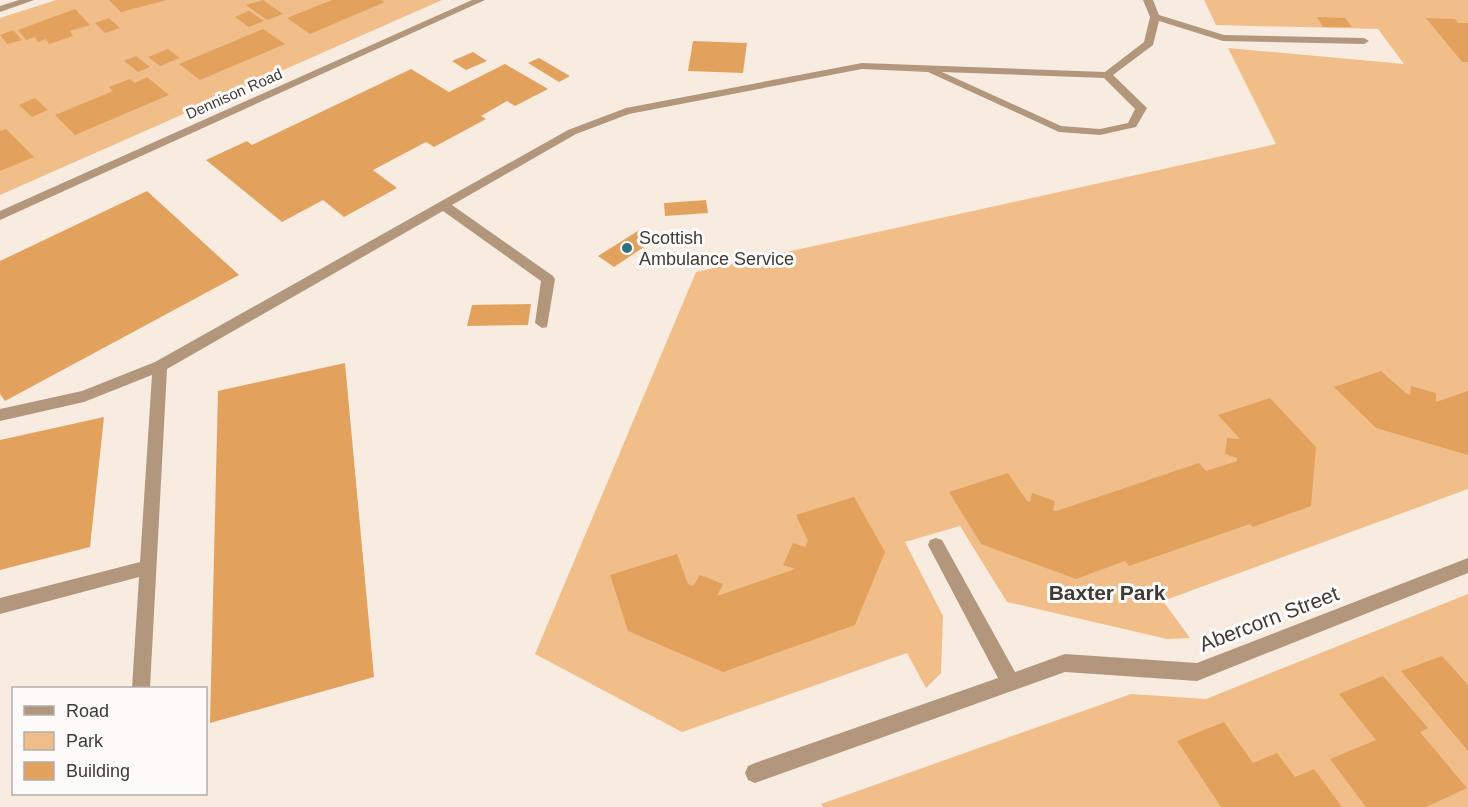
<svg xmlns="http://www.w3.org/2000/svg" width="1468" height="807" font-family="Helvetica,sans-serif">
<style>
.green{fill:#f1be8a}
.building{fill:#e2a25e}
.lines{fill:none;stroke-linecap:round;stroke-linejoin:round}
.minor{fill:#b3977c;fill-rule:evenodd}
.poi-dot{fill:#2d7181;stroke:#fdfbf9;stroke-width:2}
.labels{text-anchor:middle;stroke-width:6;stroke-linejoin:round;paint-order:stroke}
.far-street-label{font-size:15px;fill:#3f3b37;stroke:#fdfbf9}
.poi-label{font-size:18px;fill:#3f3b37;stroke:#fdfbf9;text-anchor:start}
.quarter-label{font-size:21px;font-weight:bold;fill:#3f3b37;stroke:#fdfbf9}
.near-street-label{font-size:21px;fill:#3f3b37;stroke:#fdfbf9}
</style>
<rect width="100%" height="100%" fill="#f8ece1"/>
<path class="green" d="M 56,0 L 442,0 L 0,195 L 0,18 Z
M 1204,0 L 1468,0 L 1468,489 L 1163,601 L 1190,638 L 1167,639 L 1007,602 L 960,526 L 905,542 L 943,616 L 941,673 L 926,688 L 907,653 L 682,732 L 535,654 L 696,272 L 1276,144 L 1228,48 L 1404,64 L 1378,29 L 1216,25 Z
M 1468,594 L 1468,807 L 823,807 L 821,804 L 1131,694 L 1206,699 Z"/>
<path class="building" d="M 109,0 L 167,0 L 121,12 Z
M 263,0 L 283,14 L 267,20 L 246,5 Z
M 332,0 L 381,0 L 385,2 L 310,34 L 287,18 Z
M 75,9 L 90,25 L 70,31 L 73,36 L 49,44 L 46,39 L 38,42 L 35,37 L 26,40 L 18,30 Z
M 249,11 L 264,21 L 249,27 L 235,17 Z
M 1317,17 L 1345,18 L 1352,27 L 1323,27 Z
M 109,18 L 120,28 L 105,33 L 95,23 Z
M 1426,18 L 1455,19 L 1458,23 L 1468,23 L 1468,62 L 1462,62 Z
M 263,29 L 285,44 L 200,80 L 179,64 Z
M 13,30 L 22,40 L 7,44 L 0,35 Z
M 693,41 L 747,43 L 743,73 L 688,71 Z
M 168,49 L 180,58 L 160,66 L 148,57 Z
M 473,52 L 487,61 L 466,70 L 452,61 Z
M 136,56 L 150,67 L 138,72 L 124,61 Z
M 539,58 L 570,76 L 559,82 L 528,63 Z
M 505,64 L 548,89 L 515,106 L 507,101 L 481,116 L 486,119 L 434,147 L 426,142 L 373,170 L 397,188 L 344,217 L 323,200 L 282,222 L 206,160 L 247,141 L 252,145 L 411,69 L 449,92 Z
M 147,77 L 169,95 L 75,135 L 55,115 L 113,91 L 109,87 L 130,79 L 135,83 Z
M 35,98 L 48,110 L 32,117 L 19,105 Z
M 6,129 L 34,157 L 0,171 L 0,131 Z
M 147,191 L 239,275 L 5,401 L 0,394 L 0,261 Z
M 706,200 L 708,213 L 665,216 L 664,203 Z
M 641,229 L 656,239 L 614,267 L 598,256 Z
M 531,304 L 528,325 L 467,326 L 472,305 Z
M 345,363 L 374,677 L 210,723 L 218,391 Z
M 1381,371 L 1406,393 L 1410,395 L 1411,386 L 1436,393 L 1436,402 L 1468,391 L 1468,455 L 1376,428 L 1334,387 Z
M 1270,398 L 1316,447 L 1311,506 L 1253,527 L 1250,524 L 1129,566 L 1125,561 L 1076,579 L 981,544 L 949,492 L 1008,473 L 1027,501 L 1030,502 L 1032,493 L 1055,501 L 1053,510 L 1056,511 L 1199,463 L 1206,471 L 1237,461 L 1237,458 L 1225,454 L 1227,438 L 1240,439 L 1218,415 Z
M 104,417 L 90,547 L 0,570 L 0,440 Z
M 854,497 L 885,552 L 855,625 L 723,672 L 628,631 L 610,575 L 677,554 L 688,584 L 693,586 L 700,575 L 723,584 L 717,596 L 795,569 L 783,565 L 793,543 L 805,547 L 808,541 L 796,515 Z
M 1442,656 L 1468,685 L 1468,751 L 1401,671 Z
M 1383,676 L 1428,728 L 1420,732 L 1467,788 L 1426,807 L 1366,807 L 1330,759 L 1376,740 L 1339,694 Z
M 1224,722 L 1253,763 L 1277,753 L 1295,777 L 1314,769 L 1342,807 L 1221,807 L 1177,741 Z"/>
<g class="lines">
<path class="minor" d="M 19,0 L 34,0 L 0,12 L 0,6 Z
M 472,0 L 485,0 L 0,220 L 0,211 Z
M 1143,0 L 1153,0 L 1159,15 L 1224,35 L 1364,38 L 1369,41 L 1364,44 L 1223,41 L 1159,21 L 1153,45 L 1113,75 L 1147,108 L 1136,127 L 1100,135 L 1059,132 L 928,72 L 862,69 L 629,114 L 576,134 L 452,205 L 553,276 L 555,279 L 547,327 L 542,328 L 535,323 L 541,281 L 443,211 L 167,369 L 150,688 L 132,688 L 139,577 L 0,614 L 0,598 L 140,562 L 152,375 L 84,402 L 0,421 L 0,409 L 82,391 L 155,362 L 568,130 L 626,108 L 862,63 L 1105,72 L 1144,42 L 1150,17 ZM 942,72 L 1104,78 L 1135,109 L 1128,123 L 1100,129 L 1061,126 Z
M 936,538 L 942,540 L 1015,672 L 1065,654 L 1197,663 L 1468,558 L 1468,573 L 1197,681 L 1065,672 L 755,783 L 748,780 L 745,773 L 748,766 L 755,763 L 998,678 L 928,545 L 930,540 Z"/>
</g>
<circle class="poi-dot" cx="627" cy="248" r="6"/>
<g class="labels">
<g class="far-street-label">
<text transform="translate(234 94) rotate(-24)" y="5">Dennison Road</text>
</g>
<g class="poi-label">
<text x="639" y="244">Scottish<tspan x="639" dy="21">Ambulance Service</tspan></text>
</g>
<g class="quarter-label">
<text x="1107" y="600">Baxter Park</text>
</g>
<g class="near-street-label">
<text transform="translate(1269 619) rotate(-21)" y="7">Abercorn Street</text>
</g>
</g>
<rect x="12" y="687" width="195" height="108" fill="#fdfbf9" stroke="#b1aeab" stroke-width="1.5"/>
<rect x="24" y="706" width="30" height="9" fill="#b3977c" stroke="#b1aeab" stroke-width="1.5"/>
<text x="66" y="717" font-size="18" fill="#3f3b37">Road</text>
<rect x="24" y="732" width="30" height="18" fill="#f1be8a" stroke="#b1aeab" stroke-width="1.5"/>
<text x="66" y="747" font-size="18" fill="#3f3b37">Park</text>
<rect x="24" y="762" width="30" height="18" fill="#e2a25e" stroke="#b1aeab" stroke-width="1.5"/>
<text x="66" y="777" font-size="18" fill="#3f3b37">Building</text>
</svg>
